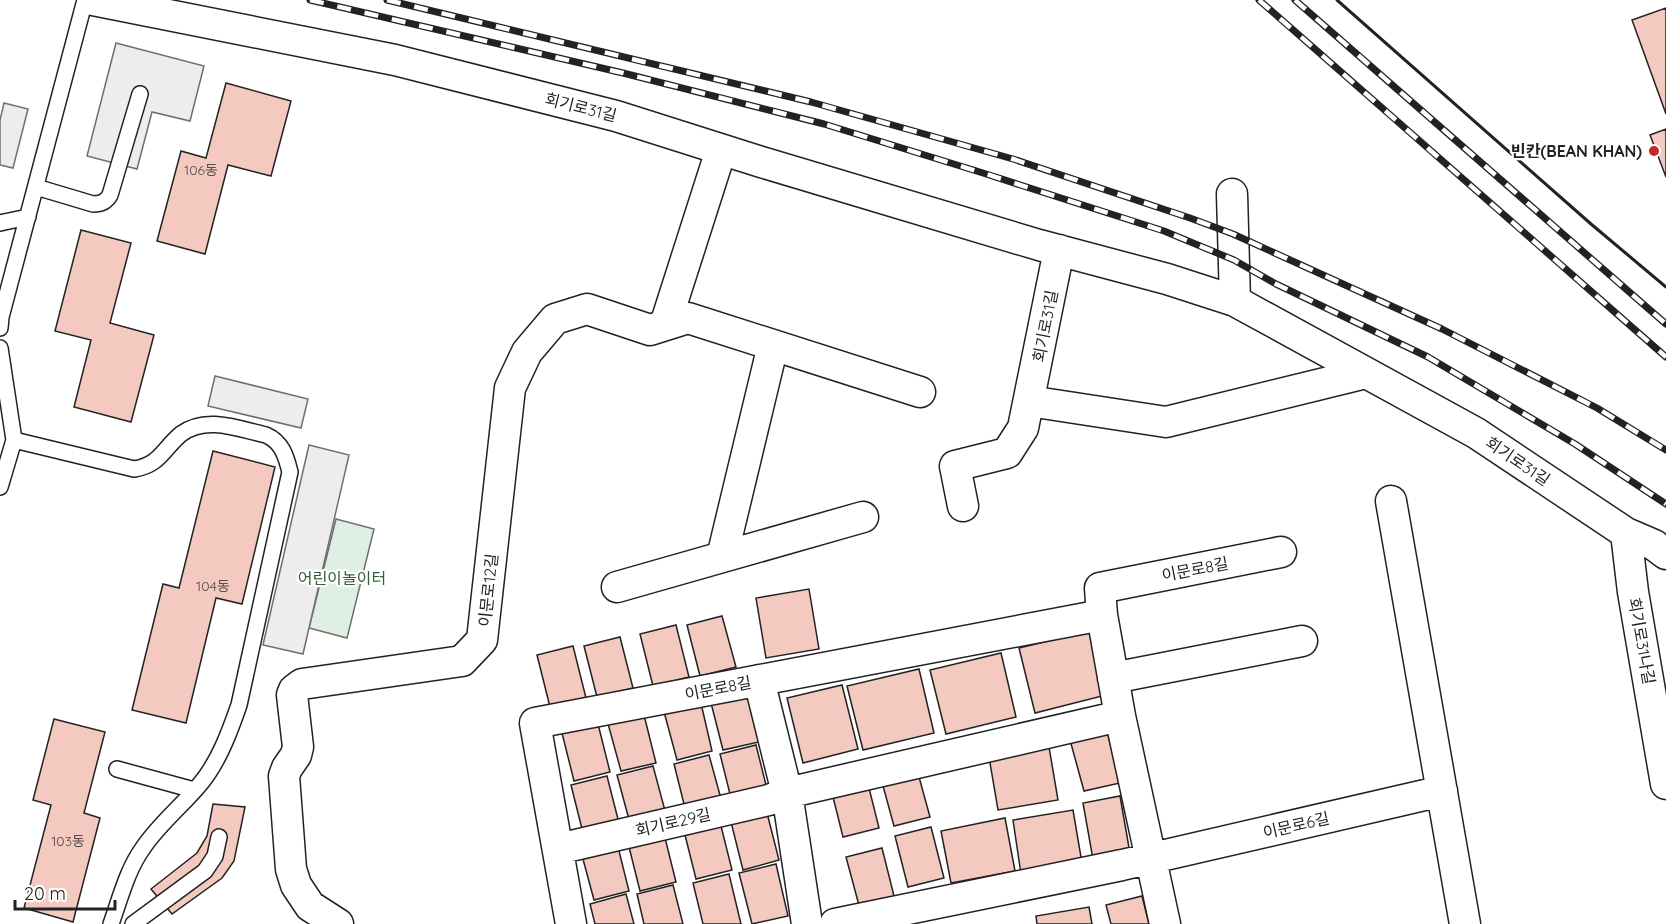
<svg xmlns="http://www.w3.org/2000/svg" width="1666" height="924" font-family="Quicksand,'Noto Sans KR',sans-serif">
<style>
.green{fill:#e0efe3;stroke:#6f6f6f;stroke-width:1.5}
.parking{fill:#ededed;stroke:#6f6f6f;stroke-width:1.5}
.building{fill:#f3c9c0;stroke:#222;stroke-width:1.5}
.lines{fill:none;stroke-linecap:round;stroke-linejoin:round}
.lane-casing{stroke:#222;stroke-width:18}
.street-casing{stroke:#222;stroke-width:33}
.lane{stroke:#fff;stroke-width:15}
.street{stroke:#fff;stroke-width:30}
.rail-casing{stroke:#222;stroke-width:7}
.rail{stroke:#fff;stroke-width:4.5;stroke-dasharray:14;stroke-linecap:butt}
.wall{stroke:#222;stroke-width:3}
.poi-dot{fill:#c62828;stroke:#fff;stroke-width:2}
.labels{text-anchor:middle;stroke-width:4.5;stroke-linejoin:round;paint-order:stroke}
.number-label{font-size:14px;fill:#564c4a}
.street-label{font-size:16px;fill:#222;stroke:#fff}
.poi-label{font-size:16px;font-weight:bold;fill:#222;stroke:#fff;text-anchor:end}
.park-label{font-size:16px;fill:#2f5e38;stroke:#fff}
</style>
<rect width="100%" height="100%" fill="#fff"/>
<path class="green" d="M 336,519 L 374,529 L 347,638 L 309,628 Z"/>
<path class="parking" d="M 116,43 L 204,66 L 190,121 L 152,112 L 137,169 L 87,156 Z
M 4,103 L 28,109 L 13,168 L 0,165 L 0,120 Z
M 215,376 L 308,399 L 301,428 L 208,406 Z
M 309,445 L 349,455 L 303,654 L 263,645 Z"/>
<path class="building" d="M 1666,8 L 1666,114 L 1632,20 Z
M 226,83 L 291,101 L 271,176 L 228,165 L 205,254 L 157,241 L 181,151 L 206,158 Z
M 1666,129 L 1666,177 L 1650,135 Z
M 81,230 L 131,243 L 110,323 L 154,335 L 131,422 L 74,407 L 91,340 L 55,331 Z
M 213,451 L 275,467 L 242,604 L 216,598 L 186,723 L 132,710 L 163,584 L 179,588 Z
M 809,589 L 819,649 L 766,658 L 756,598 Z
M 722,616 L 736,667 L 700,676 L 687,625 Z
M 676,625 L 689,677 L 653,686 L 640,634 Z
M 1090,631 L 1106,695 L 1035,713 L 1019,648 Z
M 620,637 L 633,688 L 597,697 L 584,646 Z
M 573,646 L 586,698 L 550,707 L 537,655 Z
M 1001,653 L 1016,717 L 946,734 L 930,670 Z
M 919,669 L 934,733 L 863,750 L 847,686 Z
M 842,685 L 858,749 L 803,763 L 787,698 Z
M 746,690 L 759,742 L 723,750 L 710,699 Z
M 700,699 L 712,751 L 677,760 L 663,708 Z
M 643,711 L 656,763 L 621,771 L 607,720 Z
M 54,719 L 105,732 L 84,813 L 100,818 L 73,922 L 24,908 L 51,805 L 33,800 Z
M 597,720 L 610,772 L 574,781 L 561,729 Z
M 1107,731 L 1120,783 L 1084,791 L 1070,740 Z
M 756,745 L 769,797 L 733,806 L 720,754 Z
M 1049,747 L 1058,800 L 998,810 L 989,757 Z
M 709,755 L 723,806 L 687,816 L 674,764 Z
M 653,766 L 667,818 L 631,827 L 617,775 Z
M 916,766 L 930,817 L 894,826 L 880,775 Z
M 607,776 L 620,827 L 584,837 L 571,785 Z
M 866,776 L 879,828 L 843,837 L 830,785 Z
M 1120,796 L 1131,859 L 1094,865 L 1083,803 Z
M 213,804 L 245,807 L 234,861 L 222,878 L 172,914 L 151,889 L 197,853 L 207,836 Z
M 766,809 L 779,860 L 743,870 L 730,818 Z
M 1073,810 L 1082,863 L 1021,874 L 1013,820 Z
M 719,818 L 732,870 L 696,879 L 683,827 Z
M 1005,818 L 1015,871 L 951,883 L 941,831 Z
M 931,827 L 944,878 L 908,887 L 895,836 Z
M 663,830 L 676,882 L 640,891 L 627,839 Z
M 616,839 L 629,891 L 594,900 L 580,848 Z
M 882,848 L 895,900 L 860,909 L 846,857 Z
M 776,864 L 788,916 L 752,924 L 739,873 Z
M 729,874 L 741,924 L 703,924 L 693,883 Z
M 673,885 L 683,924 L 644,924 L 637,894 Z
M 626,894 L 634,924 L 595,924 L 590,904 Z
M 1142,896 L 1149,924 L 1111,924 L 1106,905 Z
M 1089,907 L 1092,924 L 1037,924 L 1036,916 Z"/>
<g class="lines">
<defs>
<path id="lane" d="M 36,187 L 93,204 C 101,204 106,202 110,195 L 140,94
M 0,223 L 28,217
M 0,328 L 1,317 L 85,0
M 0,348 L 14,440 L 0,487
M 14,440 L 134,469 C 160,465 163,449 181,434 C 206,415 239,429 266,435 C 282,442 286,456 290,472 L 239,705 C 230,731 219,761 201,783 C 183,805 159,824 143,848 C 127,870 120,899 111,924
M 117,769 L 194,790
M 133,924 L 205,871 L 215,856 L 219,837"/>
<path id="street" d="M 93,0 L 395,60 L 616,116 L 758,161 L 1039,245 L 1167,279 L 1235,301 L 1476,433 L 1626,533 L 1654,545 L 1666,554
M 1232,194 L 1235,301
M 665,325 L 721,150
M 1029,401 L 1166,422 L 1366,373
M 1391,501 L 1465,924
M 963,506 L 955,466 L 1007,453 L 1023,428 L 1059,250
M 1626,533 L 1633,592 L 1666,784
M 722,557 L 773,345
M 617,587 L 863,517
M 1113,678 L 1302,641
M 759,680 L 787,793 L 807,924
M 558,849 L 769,800 L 787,793 L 1120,716
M 338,924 L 310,906 L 296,885 L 291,869 L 284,776 L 287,768 L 296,755 L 298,747 L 292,695 L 294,690 L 302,684 L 462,661 L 482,640 L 510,388 L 527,352 L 555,319 L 587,309 L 650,330 L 688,318 L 920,392
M 571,924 L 535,723 L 1102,615
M 835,924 L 1122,865 L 1442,791
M 1165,924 L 1120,716 L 1102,615 L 1100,588 L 1281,552"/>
</defs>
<use href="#lane" class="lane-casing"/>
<use href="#street" class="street-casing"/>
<use href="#lane" class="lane"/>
<use href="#street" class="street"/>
<defs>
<path id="rail" d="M 310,0 L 623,73 L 824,124 L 983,173 L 1164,231 L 1234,260 L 1276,284 L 1428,357 L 1575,444 L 1666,504
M 387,0 L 811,102 L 1013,159 L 1190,218 L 1233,234 L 1442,329 L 1597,408 L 1666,450
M 1259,0 L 1666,357
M 1295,0 L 1666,324"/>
</defs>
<use href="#rail" class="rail-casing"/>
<use href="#rail" class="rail"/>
<path class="wall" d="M 1337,0 L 1591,224 L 1666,287"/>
</g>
<circle class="poi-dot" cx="1654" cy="151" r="6"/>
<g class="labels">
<g class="number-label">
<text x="201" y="175">106동</text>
<text x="213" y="591">104동</text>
<text x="68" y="846">103동</text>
</g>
<g class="street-label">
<text transform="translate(581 107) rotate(14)" y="6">회기로31길</text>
<text transform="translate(1045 326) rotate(-79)" y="6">회기로31길</text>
<text transform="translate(1518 461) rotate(34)" y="6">회기로31길</text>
<text transform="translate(1195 569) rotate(-11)" y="6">이문로8길</text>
<text transform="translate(488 590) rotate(-84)" y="6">이문로12길</text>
<text transform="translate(1642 641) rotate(80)" y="6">회기로31나길</text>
<text transform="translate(718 688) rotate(-11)" y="6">이문로8길</text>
<text transform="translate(673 822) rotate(-13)" y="6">회기로29길</text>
<text transform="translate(1296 825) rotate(-13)" y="6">이문로6길</text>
</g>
<g class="poi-label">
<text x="1642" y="157">빈칸(BEAN KHAN)</text>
</g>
<g class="park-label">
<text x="342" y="584">어린이놀이터</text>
</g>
</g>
<path d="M15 900v9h100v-9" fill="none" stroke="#222222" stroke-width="3"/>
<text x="24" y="900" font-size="18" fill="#222222" stroke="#ffffff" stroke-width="4.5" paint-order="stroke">20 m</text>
</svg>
